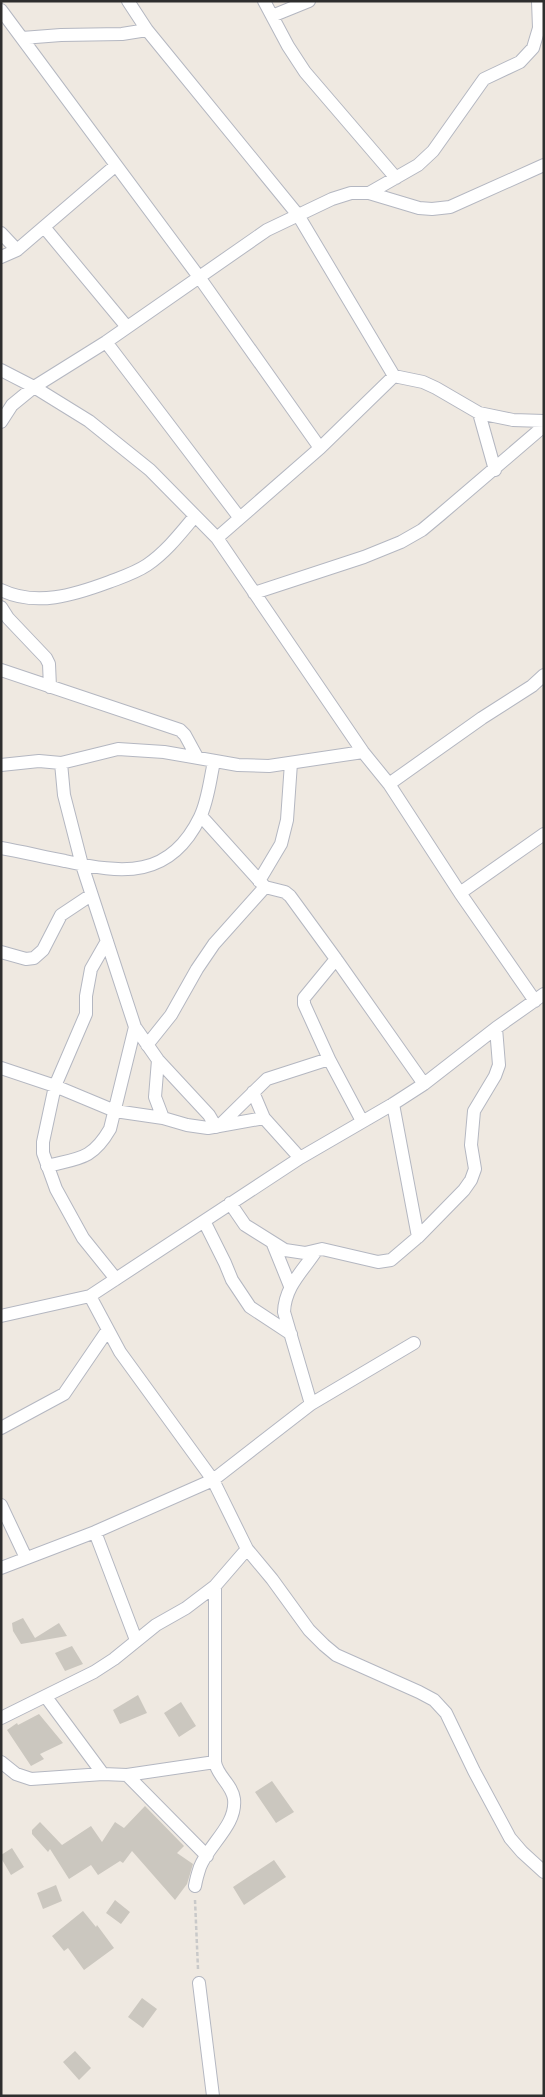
<svg xmlns="http://www.w3.org/2000/svg" width="545" height="2097" font-family="'Titillium Web',sans-serif">
<style>
.building{fill:#cbc7bf}
.lines{fill:none;stroke-linecap:round;stroke-linejoin:round}
.minor-casing{stroke:#b4b7c1;stroke-width:14}
.path{stroke:#c9c9c9;stroke-width:2.5;stroke-dasharray:4 2.5;stroke-linecap:butt}
.minor{stroke:#fff;stroke-width:12}
</style>
<rect width="100%" height="100%" fill="#efe9e1"/>
<path class="building" d="M 23,1618 L 35,1638 L 59,1623 L 67,1636 L 21,1644 L 13,1631 L 12,1623 Z
M 72,1646 L 83,1664 L 65,1671 L 55,1653 Z
M 138,1695 L 147,1713 L 120,1724 L 113,1710 Z
M 181,1702 L 196,1726 L 179,1737 L 164,1713 Z
M 39,1714 L 63,1743 L 40,1754 L 44,1759 L 31,1766 L 7,1730 L 17,1723 L 18,1725 Z
M 272,1781 L 294,1812 L 276,1823 L 255,1792 Z
M 145,1806 L 184,1846 L 177,1853 L 193,1864 L 187,1884 L 175,1900 L 132,1851 L 123,1863 L 120,1861 L 98,1875 L 91,1865 L 69,1879 L 50,1849 L 48,1852 L 32,1834 L 32,1830 L 40,1822 L 62,1845 L 91,1826 L 102,1842 L 115,1822 L 124,1828 Z
M 12,1848 L 24,1867 L 11,1875 L 1,1858 L 1,1855 Z
M 274,1860 L 286,1877 L 244,1905 L 233,1887 Z
M 56,1885 L 62,1901 L 43,1909 L 37,1893 Z
M 115,1900 L 130,1912 L 121,1924 L 106,1913 Z
M 83,1911 L 96,1927 L 97,1925 L 114,1948 L 84,1970 L 68,1948 L 64,1951 L 52,1936 Z
M 142,1998 L 157,2009 L 143,2028 L 128,2017 Z
M 75,2051 L 91,2068 L 79,2080 L 63,2062 Z"/>
<g class="lines">
<defs>
<path id="minor" d="M 128,1 L 147,30 L 298,215 L 394,376 L 423,382 L 436,388 L 479,413 L 513,420 L 544,421
M 264,1 L 288,46 L 305,72 L 396,178
M 1,10 L 199,277 L 320,448
M 272,16 L 309,1
M 22,38 L 61,35 L 122,34 L 147,30
M 369,193 L 418,165 L 433,151 L 484,79 L 520,62 L 533,48 L 539,28 L 538,1
M 44,227 L 127,327
M 1,233 L 17,250 L 115,166
M 1,257 L 17,250
M 106,342 L 239,517
M 1,370 L 34,387 L 89,421 L 150,470 L 217,538 L 363,752 L 389,784 L 460,893 L 535,1001
M 479,413 L 495,470
M 1,422 L 12,405 L 34,387 L 106,342 L 267,230 L 332,199 L 351,193 L 369,193 L 419,208 L 432,209 L 450,207 L 544,165
M 217,538 L 320,448 L 394,376
M 1,590 C 36,607 74,595 109,582 C 122,577 135,573 147,565 C 166,552 180,534 195,516
M 254,593 L 364,557 L 401,542 L 422,530 L 440,515 L 544,426
M 1,607 L 8,618 L 46,658 L 49,664 L 50,687
M 1,670 L 180,730 L 185,735 L 197,757
M 1,765 L 39,761 L 61,763
M 389,784 L 482,718 L 532,686 L 544,675
M 1,848 C 23,852 44,857 65,861 C 123,874 170,879 200,817 C 208,801 210,779 214,762
M 259,881 L 281,844 L 287,820 L 291,763
M 265,887 L 285,892 L 290,896 L 336,959 L 424,1084
M 460,893 L 544,834
M 107,941 L 91,969 L 86,996 L 86,1014 L 55,1086 L 43,1142 L 43,1153 L 56,1189 L 83,1238 L 116,1279
M 1,952 L 26,959 L 34,958 L 43,950 L 61,915 L 91,895
M 147,1045 L 171,1015 L 197,969 L 214,944 L 265,887 L 201,816
M 329,1059 L 304,1004 L 304,998 L 336,959
M 158,1060 L 155,1097 L 163,1118
M 1,1068 L 55,1086 L 115,1111 L 163,1118 L 187,1125 L 208,1128 L 264,1118 L 300,1158
M 253,1092 L 264,1118
M 393,1104 L 418,1237
M 219,1126 L 267,1079 L 329,1059 L 362,1121
M 216,1127 L 209,1115 L 158,1060 L 135,1027 L 82,865 L 64,795 L 61,763 L 118,749 L 164,752 L 238,765 L 269,766 L 363,752
M 47,1166 C 79,1158 92,1160 110,1129 L 135,1027
M 230,1203 L 245,1225 L 285,1250 L 305,1253 L 322,1249 L 378,1262 L 391,1260 L 418,1237 L 464,1190 L 471,1180 L 475,1169 L 471,1145 L 474,1111 L 495,1076 L 499,1065 L 496,1028
M 204,1221 L 225,1263 L 232,1280 L 250,1307 L 291,1334
M 273,1244 L 290,1286
M 90,1296 L 120,1352 L 213,1480 L 247,1549 L 215,1586 L 215,1762 C 217,1776 232,1784 234,1799 C 237,1825 209,1844 200,1867 C 198,1873 196,1880 195,1886
M 1,1316 L 90,1296 L 300,1158 L 393,1104 L 424,1084 L 496,1028 L 544,994
M 311,1404 L 284,1312 C 285,1286 303,1271 316,1251
M 1,1428 L 64,1394 L 107,1331
M 1,1505 L 26,1558
M 95,1532 L 136,1640
M 247,1549 L 272,1579 L 309,1630 L 324,1645 L 336,1655 L 419,1692 L 434,1700 L 446,1713 L 474,1771 L 510,1838 L 522,1852 L 544,1872
M 1,1568 L 95,1532 L 213,1480 L 311,1404 L 414,1343
M 46,1697 L 103,1774
M 1,1718 L 94,1672 L 114,1659 L 156,1625 L 186,1608 L 215,1586
M 1,1762 L 16,1774 L 31,1779 L 103,1774 L 127,1775 L 215,1762
M 127,1775 L 207,1856
M 199,1983 L 213,2096"/>
</defs>
<use href="#minor" class="minor-casing"/>
<path class="path" d="M 195,1900 L 198,1969"/>
<use href="#minor" class="minor"/>
</g>
<rect width="545" height="2097" fill="none" stroke="#2e2e2e" stroke-width="5"/>
</svg>
